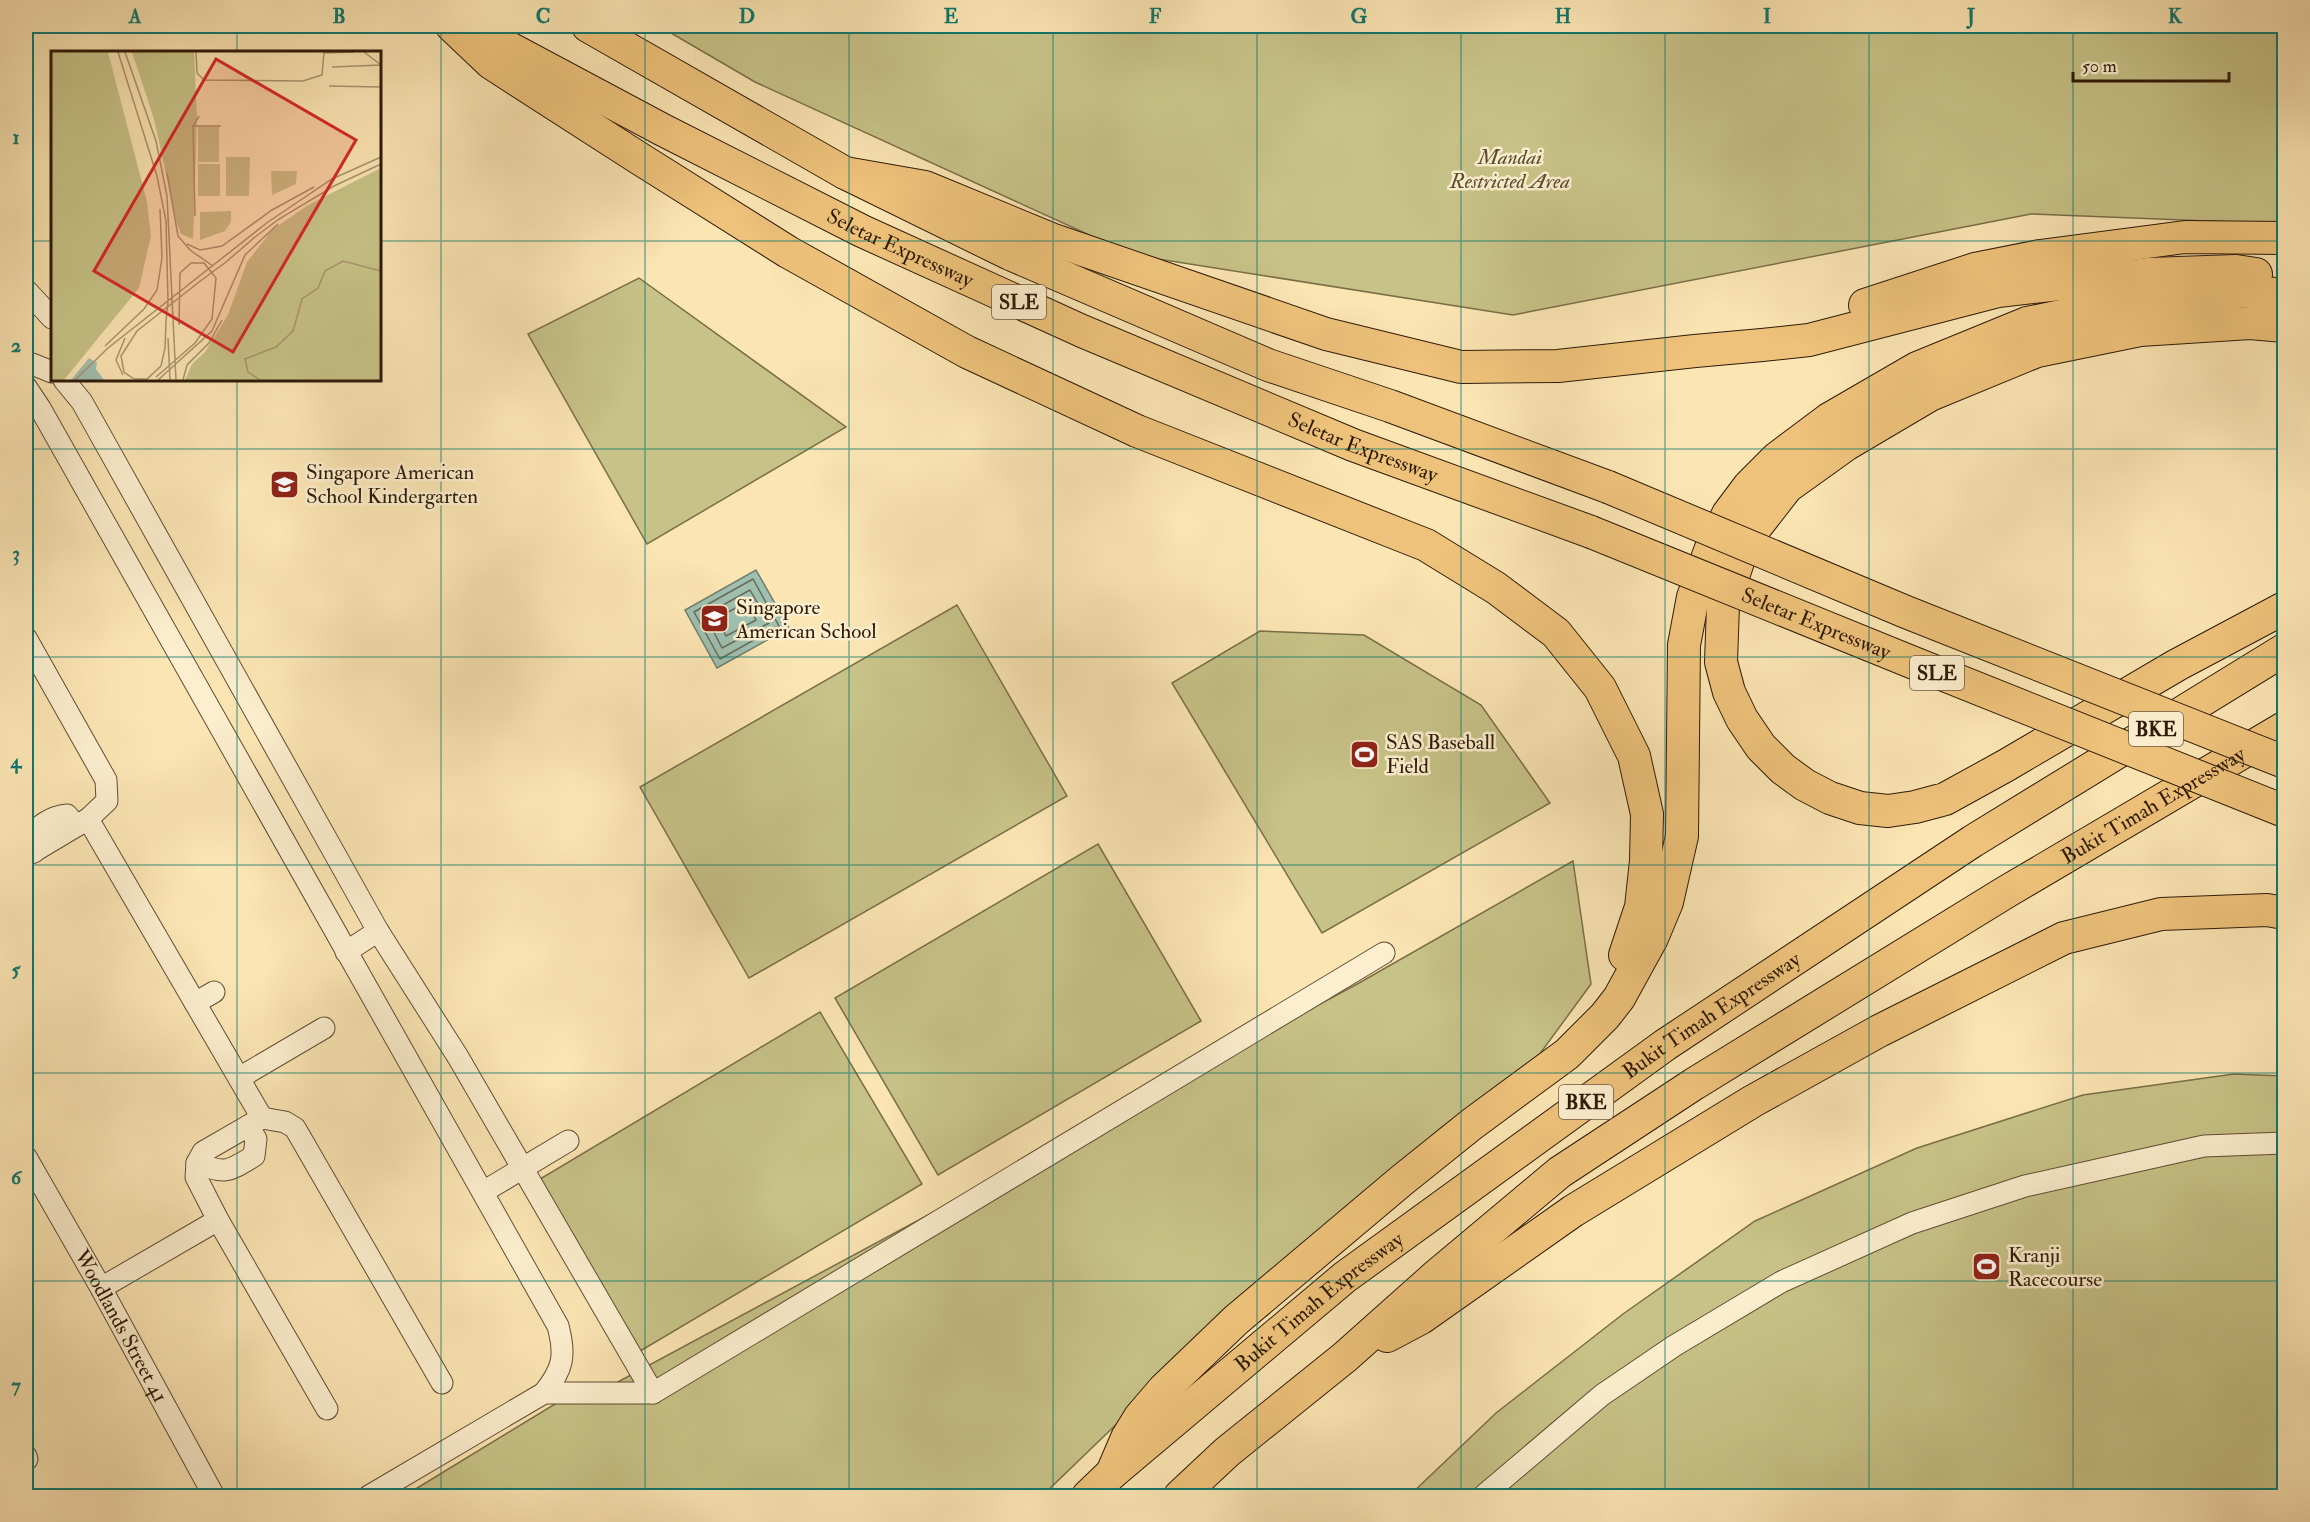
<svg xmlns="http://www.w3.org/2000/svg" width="2310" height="1522" font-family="'IM FELL Double Pica',serif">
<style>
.green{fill:#c7c287;stroke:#7a6e48;stroke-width:1.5}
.water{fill:#9fbfaf;stroke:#727d6c;stroke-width:1.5}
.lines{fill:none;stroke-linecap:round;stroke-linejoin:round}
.shore{stroke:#666c5c;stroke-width:1.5}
.minor-casing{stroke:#614d33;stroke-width:23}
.highway-casing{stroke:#2e1a08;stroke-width:34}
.minor{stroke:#fceece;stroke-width:21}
.highway{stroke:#eec27a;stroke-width:32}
.highway-bridge-casing{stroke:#2e1a08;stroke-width:34;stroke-linecap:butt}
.highway-bridge{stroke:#eec27a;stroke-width:32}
.grid{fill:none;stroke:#0f766e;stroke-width:1.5;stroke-opacity:0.55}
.labels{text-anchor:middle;stroke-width:5;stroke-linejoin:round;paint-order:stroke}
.shield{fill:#fceece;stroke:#6c5a43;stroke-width:1.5}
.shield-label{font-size:20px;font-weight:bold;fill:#2e1a08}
.park-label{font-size:21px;font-style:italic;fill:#5c4c2e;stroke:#fceece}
.street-label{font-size:21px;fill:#2e1a08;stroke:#fceece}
.poi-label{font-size:21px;fill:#2e1a08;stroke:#fceece;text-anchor:start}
.inset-road{fill:none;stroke:#a9946f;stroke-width:1.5}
.view{fill:#d62828;fill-opacity:0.15;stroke:#d62828;stroke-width:3}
.inset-edge{fill:none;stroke:#2e1a08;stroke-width:3}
.neatline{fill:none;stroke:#0f766e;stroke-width:2}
.grid-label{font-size:20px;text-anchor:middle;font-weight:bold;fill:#0f766e}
</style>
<rect width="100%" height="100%" fill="#fbe5b3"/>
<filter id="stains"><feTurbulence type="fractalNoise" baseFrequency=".00333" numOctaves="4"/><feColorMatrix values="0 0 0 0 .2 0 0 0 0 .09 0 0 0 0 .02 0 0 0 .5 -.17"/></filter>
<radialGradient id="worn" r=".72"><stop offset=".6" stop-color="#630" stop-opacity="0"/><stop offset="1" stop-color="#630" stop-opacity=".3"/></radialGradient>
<path class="green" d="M 659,26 L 2284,26 L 2284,224 L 2031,214 L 1513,315 L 1133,255 L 755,82 Z
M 639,278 L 846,427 L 647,544 L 528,334 Z
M 957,605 L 1067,796 L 749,978 L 640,787 Z
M 1260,631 L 1364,635 L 1481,705 L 1550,803 L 1322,933 L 1172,683 Z
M 1098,844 L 1201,1021 L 938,1175 L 835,998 Z
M 1573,861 L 1591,984 L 1531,1066 L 1442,1127 L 1271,1275 L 1042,1496 L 404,1496 L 573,1393 L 603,1390 L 1359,983 Z
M 820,1012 L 922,1184 L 637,1353 L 535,1182 Z
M 2234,1074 L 2284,1076 L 2284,1496 L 1409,1496 L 1496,1413 L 1623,1314 L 1755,1221 L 1917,1148 L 2083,1095 Z"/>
<path class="water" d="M 756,570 L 789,628 L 717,668 L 685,610 Z"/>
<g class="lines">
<path class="shore" d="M 753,579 L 779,626 L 720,659 L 694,612 Z
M 750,590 L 769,623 L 722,648 L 705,615 Z
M 747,602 L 756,620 L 726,636 L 717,618 Z"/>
<defs>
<g id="minor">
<path d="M 26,290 L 52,318"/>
<path d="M 26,364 L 32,364 L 52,372"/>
<path d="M 64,380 L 82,402 L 378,931 L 458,1057 L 653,1393"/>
<path d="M 26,387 L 40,408 L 558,1326 C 566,1356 563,1369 544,1393 L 369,1496"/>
<path d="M 26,638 L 106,780 L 107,801 L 88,819 L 31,853 L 26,854"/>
<path d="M 88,819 L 262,1118"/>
<path d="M 34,852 L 28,841 C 32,828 53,816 67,815 L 76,826"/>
<path d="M 346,952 L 378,931"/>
<path d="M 195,1003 L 214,992"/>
<path d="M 239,1078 L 324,1028"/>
<path id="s1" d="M 26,1157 L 101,1288 L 214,1496"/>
<path d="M 197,1163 C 225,1175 229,1171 254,1156 L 256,1139 L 248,1126"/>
<path d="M 483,1192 L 568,1141"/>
<path d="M 101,1288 L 218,1220"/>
<path d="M 544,1393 L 653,1393 L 1384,953"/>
<path d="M 327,1409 L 218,1220 L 196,1177 L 197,1163 L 203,1152 L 262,1118 L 285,1122 L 295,1128 L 442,1383"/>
<path d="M 26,1456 L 27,1459"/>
<path d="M 1483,1496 L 1602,1395 L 1674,1346 L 1781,1282 L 1912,1223 L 2025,1186 L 2204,1146 L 2284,1143"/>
</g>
<g id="highway">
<path d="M 452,26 L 491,63 L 637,157 L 788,252 L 967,352 L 1137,431 L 1426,545 L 1496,588 L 1556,633 L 1600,688 L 1634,756 L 1647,814 L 1646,861 L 1641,907 L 1625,955"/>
<path id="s2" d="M 468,26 L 663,130 L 862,231 L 1082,331 L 1353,445 L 1591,532"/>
<path d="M 588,26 L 845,173 L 1010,254 L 1268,365 L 1390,406 L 1608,487"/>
<path d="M 845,173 L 925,187 L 1051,239 L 1326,334 L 1461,367 L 1558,366 L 1695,351 L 1762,345 L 1809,340 L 1998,291 L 2149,274 L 2236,271 L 2256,274"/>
<path d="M 1865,305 L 1975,269 L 2040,256 L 2185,237 L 2284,238"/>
<path d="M 2284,326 L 2250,323 L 2140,330 L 2037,351 L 1930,395 L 1847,444 L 1787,487 L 1745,541 L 1723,606 L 1721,662 L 1729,692 L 1742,719 L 1761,747 L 1783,769 L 1805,785 L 1830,798 L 1860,808 L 1888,811 L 1915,807 L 1945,799 L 2005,766 L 2177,665 L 2284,608"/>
<path d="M 1387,1336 L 1421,1318 L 1573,1211 L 1753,1101 L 1879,1031 L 2064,938 L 2161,914 L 2267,910 L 2284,913"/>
<path d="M 1112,1473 L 1127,1438 L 1140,1417 L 1164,1389 L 1236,1320 L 1401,1181 L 1472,1124 L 1567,1054 L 1605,1016 L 1619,998 L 1652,938 L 1667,902 L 1682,836 L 1684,645 L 1693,597 L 1711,548 L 1728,514 L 1749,486 L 1777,458 L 1829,419 L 1917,368 L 2027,323 L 2129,302 L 2247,291 L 2284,295"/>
<path id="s3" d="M 1088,1496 L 1112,1473 L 1345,1277 L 1665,1045 L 1973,841 L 2284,650"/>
<path id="s4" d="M 1180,1496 L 1227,1452 L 1345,1357 L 1437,1275 L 1560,1172 L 1694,1084 L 2006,892 L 2284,728"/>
</g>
</defs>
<use href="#minor" class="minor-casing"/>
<use href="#highway" class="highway-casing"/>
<use href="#minor" class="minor"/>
<use href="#highway" class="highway"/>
<defs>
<g id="highway-bridge">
<path d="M 1608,487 L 1906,612 L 2284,762"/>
<path id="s5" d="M 1591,532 L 1909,661 L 2284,811"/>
</g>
</defs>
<use href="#highway-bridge" class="highway-bridge-casing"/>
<use href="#highway-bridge" class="highway-bridge"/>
</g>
<path class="grid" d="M 237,26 L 237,52M 441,26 L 441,1496M 645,26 L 645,1496M 849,26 L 849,1496M 1053,26 L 1053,1496M 1257,26 L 1257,1496M 1461,26 L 1461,1496M 1665,26 L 1665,1496M 1869,26 L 1869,1496M 2073,26 L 2073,1496M 26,241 L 52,241M 380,241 L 2284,241M 237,380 L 237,1496M 26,449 L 2284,449M 26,657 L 2284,657M 26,865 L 2284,865M 26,1073 L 2284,1073M 26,1281 L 2284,1281"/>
<defs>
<symbol id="school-square" viewBox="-11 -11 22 22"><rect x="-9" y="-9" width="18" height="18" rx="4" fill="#8f2418" stroke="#fceece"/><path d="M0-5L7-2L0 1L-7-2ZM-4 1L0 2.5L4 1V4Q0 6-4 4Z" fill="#fff"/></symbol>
<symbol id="stadium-square" viewBox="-11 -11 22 22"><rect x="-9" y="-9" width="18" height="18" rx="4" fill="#8f2418" stroke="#fceece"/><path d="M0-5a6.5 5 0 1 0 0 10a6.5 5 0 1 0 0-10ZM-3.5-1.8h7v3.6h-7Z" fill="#fff"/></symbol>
</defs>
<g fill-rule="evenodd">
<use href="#school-square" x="268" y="468" width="33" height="33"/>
<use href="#school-square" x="698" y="602" width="33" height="33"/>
<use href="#stadium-square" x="1348" y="738" width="33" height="33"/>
<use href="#stadium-square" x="1970" y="1250" width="33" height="33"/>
</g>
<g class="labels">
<g class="shield">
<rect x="992" y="285" width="54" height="34" rx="4.5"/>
<rect x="1910" y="656" width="54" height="34" rx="4.5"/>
<rect x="2129" y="712" width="54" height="34" rx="4.5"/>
<rect x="1559" y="1085" width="54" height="34" rx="4.5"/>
</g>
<g class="shield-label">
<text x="1019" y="309">SLE</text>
<text x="1937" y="680">SLE</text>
<text x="2156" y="736">BKE</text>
<text x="1586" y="1109">BKE</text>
</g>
<g class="park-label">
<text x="1510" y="164">Mandai<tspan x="1510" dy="24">Restricted Area</tspan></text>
</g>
<g class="street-label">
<text dy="7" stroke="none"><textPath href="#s2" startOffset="486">Seletar Expressway</textPath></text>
<text dy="7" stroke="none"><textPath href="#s2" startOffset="990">Seletar Expressway</textPath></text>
<text dy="7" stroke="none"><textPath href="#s5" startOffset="243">Seletar Expressway</textPath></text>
<text dy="7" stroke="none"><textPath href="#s4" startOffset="1197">Bukit Timah Expressway</textPath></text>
<text dy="7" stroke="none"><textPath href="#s3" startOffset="788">Bukit Timah Expressway</textPath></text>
<text dy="7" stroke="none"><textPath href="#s3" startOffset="302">Bukit Timah Expressway</textPath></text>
<text dy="7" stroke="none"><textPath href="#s1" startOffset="194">Woodlands Street 41</textPath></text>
</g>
<g class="poi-label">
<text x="306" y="479">Singapore American<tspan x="306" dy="24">School Kindergarten</tspan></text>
<text x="736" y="614">Singapore<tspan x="736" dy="24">American School</tspan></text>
<text x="1386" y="749">SAS Baseball<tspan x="1386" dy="24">Field</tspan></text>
<text x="2008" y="1262">Kranji<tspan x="2008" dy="24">Racecourse</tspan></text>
</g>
</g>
<g transform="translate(51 51)">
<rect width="330" height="330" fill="#fbe5b3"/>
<path d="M 0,1 L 57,1 L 96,151 L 100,185 L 88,237 L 13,329 L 0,329 ZM 81,1 L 143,1 L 146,68 L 142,188 L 130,183 L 126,173 L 103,68 ZM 168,75 L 168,111 L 147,111 L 147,76 ZM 175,106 L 199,106 L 198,145 L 175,145 ZM 147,113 L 169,113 L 169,145 L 147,145 ZM 330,117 L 330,329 L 134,329 L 141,313 L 154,301 L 177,264 L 196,211 L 221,179 L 257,154 ZM 220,120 L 246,120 L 245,133 L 221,144 ZM 180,160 L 180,171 L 174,180 L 149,189 L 149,161 Z" fill="#c7c287"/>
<path d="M 38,307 L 46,312 L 45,318 L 53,329 L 20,329 Z" fill="#9fbfaf"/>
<path class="inset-road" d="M 67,1 L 106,125 L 115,170 L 117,250M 74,1 L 105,90 L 116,145 L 125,329M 145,1 L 146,22 L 153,29 L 252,30 L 271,24 L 273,1M 313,1 L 330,14M 273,2 L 303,1M 281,16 L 330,14M 278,35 L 330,36M 142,75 L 170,75M 116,122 L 127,185 L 139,199 L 162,215M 144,165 L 142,75 L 148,65M 136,193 L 149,199 L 171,195 L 221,159 L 263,136M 117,251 L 116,260 L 115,271 L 114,297 L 110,315 L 96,328 L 83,328 L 73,321 L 70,305 L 86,280 L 148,231 L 175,211 L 204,186 L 228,168 L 283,135 L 330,113M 117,287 L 119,329M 54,295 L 93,258 L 106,239 L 111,207 L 109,158M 72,324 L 65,309 L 74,287M 105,326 L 144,292 L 161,268 L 165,227 L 153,212 L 140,212 L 129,222 L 128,274M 24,329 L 57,297 L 217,171 L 281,128 L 330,106M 107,329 L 161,280 L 194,204 L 227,173M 132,329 L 136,314 L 158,292 L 171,269M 209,329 L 197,321 L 194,308 L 225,296 L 242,280 L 251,248 L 267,237 L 274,220 L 292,210 L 330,220"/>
<path class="view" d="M 165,8 L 305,89 L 182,301 L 43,220 Z"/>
<rect width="330" height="330" class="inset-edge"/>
</g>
<rect width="2310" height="1522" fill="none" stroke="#fbe5b3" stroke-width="66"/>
<path d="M2073 72v9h156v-9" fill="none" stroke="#2e1a08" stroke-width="3"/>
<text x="2082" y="72" font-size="18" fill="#2e1a08" stroke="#fceece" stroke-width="4.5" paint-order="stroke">50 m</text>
<rect x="33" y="33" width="2244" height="1456" class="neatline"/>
<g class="grid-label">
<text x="135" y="23">A</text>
<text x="339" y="23">B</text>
<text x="543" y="23">C</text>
<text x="747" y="23">D</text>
<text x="951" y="23">E</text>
<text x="1155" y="23">F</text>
<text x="1359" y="23">G</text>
<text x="1563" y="23">H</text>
<text x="1767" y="23">I</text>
<text x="1971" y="23">J</text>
<text x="2175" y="23">K</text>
<text x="16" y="144">1</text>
<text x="16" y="352">2</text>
<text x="16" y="560">3</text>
<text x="16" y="768">4</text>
<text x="16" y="976">5</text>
<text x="16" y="1184">6</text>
<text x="16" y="1392">7</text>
</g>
<rect width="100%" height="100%" filter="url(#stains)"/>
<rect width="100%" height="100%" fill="url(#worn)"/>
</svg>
